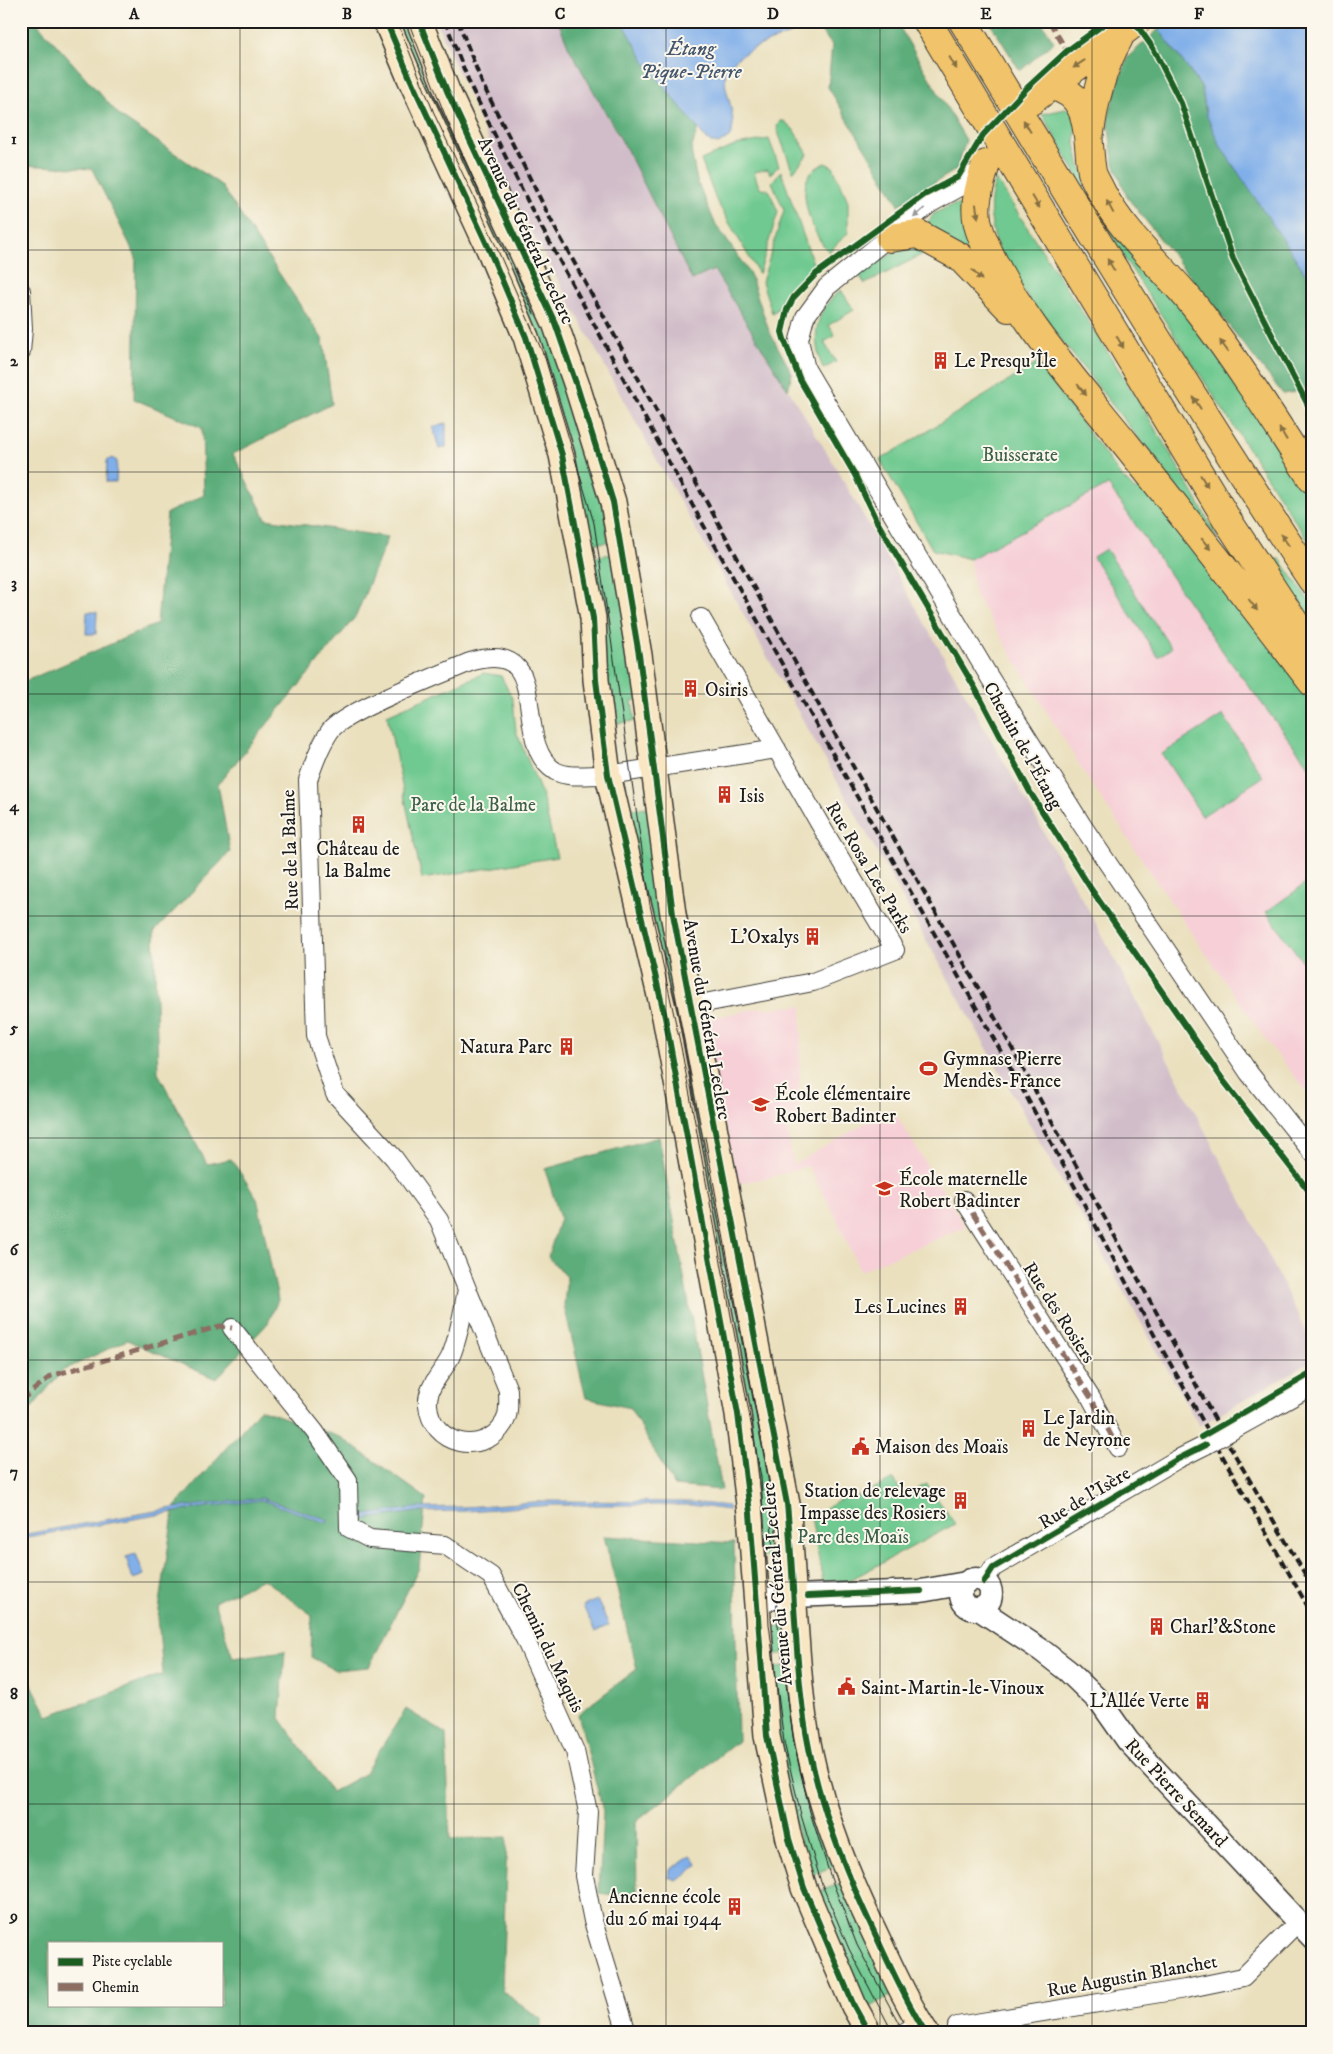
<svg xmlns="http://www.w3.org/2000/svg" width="1333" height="2054" font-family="'IM FELL DW Pica',serif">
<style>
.built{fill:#f6cfd7}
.industrial{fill:#d1bdc9}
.green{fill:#6fc990;stroke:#467256}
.forest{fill:#5bad7a;stroke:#3c644b;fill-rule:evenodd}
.water{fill:#7faee9;stroke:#4e6582}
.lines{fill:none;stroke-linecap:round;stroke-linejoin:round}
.minor-casing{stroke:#3b3934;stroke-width:20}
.tertiary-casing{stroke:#3b3934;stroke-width:25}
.secondary-casing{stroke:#3b3934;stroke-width:28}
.trunk-casing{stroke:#3b3934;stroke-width:30}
.minor{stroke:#fff;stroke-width:18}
.tertiary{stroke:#fff;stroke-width:22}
.secondary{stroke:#f9e7c3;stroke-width:25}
.trunk{stroke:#f1c36a;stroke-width:28}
.tram{stroke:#1c1c1c;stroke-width:1}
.rail{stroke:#1c1c1c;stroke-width:4;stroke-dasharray:8 4;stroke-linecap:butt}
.minor-bridge-casing{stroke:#3b3934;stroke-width:20;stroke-linecap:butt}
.minor-bridge{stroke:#fff;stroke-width:18}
.quiet{stroke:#8d6e63;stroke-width:5;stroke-dasharray:10 5;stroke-linecap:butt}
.cycleway-casing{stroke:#fbf7ec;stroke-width:9}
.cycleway{stroke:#1b5e20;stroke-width:6}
.oneway{fill:#867043}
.oneway2{fill:#999}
.grid{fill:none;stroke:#1c1c1c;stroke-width:1;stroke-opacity:0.55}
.labels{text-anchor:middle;stroke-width:4;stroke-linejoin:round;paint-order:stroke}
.street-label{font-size:19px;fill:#1c1c1c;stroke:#fbf7ec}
.poi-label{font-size:19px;fill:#1c1c1c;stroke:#fbf7ec;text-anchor:start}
.park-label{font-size:19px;fill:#3d614a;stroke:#fbf7ec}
.water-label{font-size:20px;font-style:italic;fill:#44566e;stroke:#fbf7ec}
.neatline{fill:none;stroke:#1c1c1c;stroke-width:2}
.grid-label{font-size:16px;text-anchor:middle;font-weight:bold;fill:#1c1c1c}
</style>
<rect width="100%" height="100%" fill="#fbf7ec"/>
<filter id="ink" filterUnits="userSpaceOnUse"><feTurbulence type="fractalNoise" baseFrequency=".02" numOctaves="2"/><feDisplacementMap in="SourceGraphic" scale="10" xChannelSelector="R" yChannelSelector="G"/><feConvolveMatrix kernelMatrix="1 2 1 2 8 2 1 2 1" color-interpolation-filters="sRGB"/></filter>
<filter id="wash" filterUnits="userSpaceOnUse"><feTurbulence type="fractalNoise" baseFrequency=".0096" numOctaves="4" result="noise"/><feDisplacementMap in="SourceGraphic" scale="20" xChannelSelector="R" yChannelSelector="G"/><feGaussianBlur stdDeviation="1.12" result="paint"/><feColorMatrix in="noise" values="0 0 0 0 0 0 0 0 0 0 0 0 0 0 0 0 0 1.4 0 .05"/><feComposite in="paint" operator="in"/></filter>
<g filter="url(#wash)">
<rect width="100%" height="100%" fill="#eae0be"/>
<path class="built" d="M 1107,485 L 1226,656 L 1312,770 L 1312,1098 L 1269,1044 L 1192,934 L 1083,771 L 974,593 L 970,559 Z
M 802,1006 L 798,1120 L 786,1123 L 793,1165 L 892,1108 L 965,1227 L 860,1271 L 835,1215 L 808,1166 L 767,1178 L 738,1183 L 701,1020 L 754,1009 Z"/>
<path class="industrial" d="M 436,21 L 558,21 L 569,48 L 627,150 L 692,280 L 714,269 L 831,459 L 1093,918 L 1246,1209 L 1312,1344 L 1312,1361 L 1199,1426 L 626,405 L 518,207 Z"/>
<path class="green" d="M 394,21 L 413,21 L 551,327 L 602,482 L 608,542 L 587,544 L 580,506 Z
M 1070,108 L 1076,121 L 1075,144 L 1080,166 L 1232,372 L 1312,499 L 1312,547 L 1123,256 L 1042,114 Z
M 780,121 L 784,121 L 793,129 L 808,154 L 793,172 L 778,132 L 777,126 Z
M 769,139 L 779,166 L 770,174 L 768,169 L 754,172 L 759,187 L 769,190 L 778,212 L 759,274 L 716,200 L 701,160 L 737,145 Z
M 825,163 L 833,167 L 848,201 L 848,233 L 829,252 C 814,237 801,203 806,182 C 809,172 817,167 825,163 Z
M 781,171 L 815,269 L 787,289 L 778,309 L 772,313 L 762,282 L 784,210 L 772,182 Z
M 996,179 C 1072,298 1153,416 1220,542 L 1003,266 C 994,233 984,213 996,179 Z
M 953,205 L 966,205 L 989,279 L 931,230 L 927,223 L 935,213 Z
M 922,247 L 927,252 L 865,284 L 859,275 C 881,260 894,248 922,247 Z
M 841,290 L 854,310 L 829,325 L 835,336 L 824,342 L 836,362 L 823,369 C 811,338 814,311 841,290 Z
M 1038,363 L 1120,475 L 1136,491 L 1140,485 L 1238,598 L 1312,696 L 1312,770 L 1226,656 L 1108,485 L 970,559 L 933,550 L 880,460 Z
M 1106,549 L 1171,648 L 1158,657 L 1093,557 Z
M 617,553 L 638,700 L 632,701 L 635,721 L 614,724 L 605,668 L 594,557 Z
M 1267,559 L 1280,559 L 1312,605 L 1312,626 Z
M 484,673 L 501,676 L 513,700 L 516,731 L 542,795 L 557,857 L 422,879 L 387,715 Z
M 1223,715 L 1263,777 L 1202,816 L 1162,754 Z
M 647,807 L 786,1555 L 760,1557 L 618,811 Z
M 1312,879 L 1312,974 L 1266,912 Z
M 894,1479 L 903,1496 L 927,1484 L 955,1524 L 848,1581 L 823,1582 L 811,1517 L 848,1495 L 851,1499 Z
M 785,1626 L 790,1653 L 766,1655 L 765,1628 Z
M 790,1666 L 837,1865 L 810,1875 L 780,1772 L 767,1667 Z
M 844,1882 L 894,1994 L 865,2010 L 813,1894 Z"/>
<path class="forest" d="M 21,21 L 35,21 L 120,116 L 221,185 L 323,340 L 332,404 L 233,454 L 266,519 L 388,537 L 356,616 L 218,784 L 230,852 L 154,932 L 158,1073 L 207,1164 L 231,1159 L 257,1198 L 278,1300 L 268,1323 L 216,1379 L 127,1340 L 62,1371 L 21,1421 L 21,683 L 157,624 L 167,513 L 204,495 L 202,428 L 134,399 L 136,257 L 92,169 L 22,165 Z
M 558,21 L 622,21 L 647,65 L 698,128 L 691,150 L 697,181 L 715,223 L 750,274 L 769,331 L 792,373 L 788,390 L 714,270 L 692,280 L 627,150 L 569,48 Z
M 813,21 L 896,21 L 966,140 L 957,169 L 899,205 L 828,87 L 832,45 Z
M 989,21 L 1041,21 L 1054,42 L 1020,71 Z
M 1159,29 L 1202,88 L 1206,114 L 1312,283 L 1312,397 L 1308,390 L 1283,394 L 1127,197 L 1113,161 L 1108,119 L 1116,89 L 1128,57 Z
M 659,1137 L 722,1490 L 674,1486 L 630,1408 L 586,1398 L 564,1305 L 567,1277 L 548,1257 L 560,1218 L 545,1169 Z
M 260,1409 L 342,1438 L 426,1498 L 419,1568 L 369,1667 L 335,1670 L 311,1657 L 312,1615 L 263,1579 L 214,1602 L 233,1658 L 285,1651 L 280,1718 L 332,1792 L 364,1774 L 406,1709 L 446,1734 L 450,1839 L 507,1837 L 502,1991 L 541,2019 L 541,2033 L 21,2033 L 21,1664 L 48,1716 L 163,1674 L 158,1617 L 174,1508 ZM 49,1943 L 221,1943 L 221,2005 L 49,2005 Z
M 604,1536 L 734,1543 L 738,1741 L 636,1822 L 637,1898 L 599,1893 L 603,1811 L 578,1714 L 637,1669 Z"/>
<path class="water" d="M 622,21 L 800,21 L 799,31 C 778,39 733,51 726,73 C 723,83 729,98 731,108 C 733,120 735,127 729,138 L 718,144 L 708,141 L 647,65 Z
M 1153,21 L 1312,21 L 1312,283 L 1219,144 L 1206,114 L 1202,88 Z
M 446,423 L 446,447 L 439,449 L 433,427 Z
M 112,458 L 117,461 L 116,482 L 106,482 L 107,461 Z
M 87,612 L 97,612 L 96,634 L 86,634 Z
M 261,1498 L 329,1520 L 327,1523 L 261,1500 L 199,1508 L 21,1538 L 21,1535 L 173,1508 Z
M 548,1501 L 690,1502 L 728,1506 L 729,1510 L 692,1505 L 552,1505 L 467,1511 L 416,1512 L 357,1520 L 358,1516 L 414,1508 L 465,1507 Z
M 136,1554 L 144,1575 L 133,1579 L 126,1557 Z
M 597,1600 L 609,1625 L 595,1632 L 583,1606 Z
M 691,1856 L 698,1865 L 677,1881 L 669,1878 L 670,1870 Z"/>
</g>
<g filter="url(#ink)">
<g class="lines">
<defs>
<path id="minor" d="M 984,166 L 960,187 L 931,203 L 827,287 L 805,317 L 799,340 L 806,369 L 990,678 L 1082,825 L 1249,1073 L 1312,1152
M 21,291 L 23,329 L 21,352
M 689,1006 L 813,982 L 895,950 L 821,826 L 701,618
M 964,1200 L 1091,1398 L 1118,1448
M 467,1289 C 463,1311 460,1332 452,1353 C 446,1370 426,1385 428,1405 C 431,1444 483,1458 504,1423 C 510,1413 508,1401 508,1390 L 439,1220 L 394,1158 L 335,1094 L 316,1036 L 308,780 C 314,763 320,746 330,731 C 344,711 443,674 470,662 C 557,636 509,742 555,771 C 570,779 592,774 608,775 L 777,749
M 232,1328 L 315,1432 L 348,1480 L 349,1528 L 370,1539 L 445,1545 L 491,1576 L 525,1639 L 575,1751 L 588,1812 L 584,1876 L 593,1921 L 627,2033
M 984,1582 L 993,1568 L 1176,1460 L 1206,1445
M 903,2033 L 920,2023
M 957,2033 L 957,2026 L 1185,1989 L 1243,1977 L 1298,1922"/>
<path id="tertiary" d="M961 1594a15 15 0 1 1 30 0a15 15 0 1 1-30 0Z
M 756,1600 L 793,1596 L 921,1591 L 966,1583
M 979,1609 L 1041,1650 L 1068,1671 L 1102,1704 L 1128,1741 L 1312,1937"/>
<path id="secondary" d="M 386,21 L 410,78 L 489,249 L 526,337 L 562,455 L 593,618 L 596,680 L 608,775 L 665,1017 L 738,1414 L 750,1513 L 767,1736 L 789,1839 L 804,1888 L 854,2006 L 869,2033
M 419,21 L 447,91 L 555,323 L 577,386 L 613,502 L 639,655 L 673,914 L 787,1504 C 794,1576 794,1648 804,1719 C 815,1797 844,1869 877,1938 C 892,1971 907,2003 926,2033"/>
<path id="trunk" d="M 927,21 L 1228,521 L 1312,649
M 963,21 C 1077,209 1190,397 1312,580
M 1050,86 C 1094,93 1086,139 1092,172 C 1094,179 1099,186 1102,193 C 1127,240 1169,271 1200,313 C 1240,366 1276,423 1312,479
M 1031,101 L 1137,21
M 1090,132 C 1095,98 1102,68 1119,38
M 986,164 C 979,188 971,209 981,234 C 1009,307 1075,381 1125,443 C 1188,522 1250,601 1312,682
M 890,238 L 918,234 L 960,257 L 1009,308"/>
</defs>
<use href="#minor" class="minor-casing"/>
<use href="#tertiary" class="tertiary-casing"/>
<use href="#secondary" class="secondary-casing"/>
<use href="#trunk" class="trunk-casing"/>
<use href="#minor" class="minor"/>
<use href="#tertiary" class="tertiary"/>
<use href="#secondary" class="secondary"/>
<use href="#trunk" class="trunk"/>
<path class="tram" d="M 397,21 L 436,118 L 481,212 L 545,358 L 594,523 L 650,905 L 681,1047 L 761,1477 L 769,1624 L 784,1742 L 801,1815 L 821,1882 L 849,1949 L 893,2033
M 408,21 L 445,115 L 486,207
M 514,268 L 534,314
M 705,1137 L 768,1476 L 778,1625 L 794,1743 L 810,1812 L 831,1878 L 857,1945 L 904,2033"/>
<path class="rail" d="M 445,21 L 471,87 L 531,208 L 695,510 L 1025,1094 L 1158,1342 L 1312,1614
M 458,21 L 482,83 L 554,226 L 832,729 L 1002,1030 L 1229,1445 L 1312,1586"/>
<defs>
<path id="minor-bridge" d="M 1206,1445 L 1312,1386"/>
</defs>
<use href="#minor-bridge" class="minor-bridge-casing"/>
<use href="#minor-bridge" class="minor-bridge"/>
<path class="quiet" d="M 1049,21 L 1067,51
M 964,1200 L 1091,1398 L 1118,1448
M 21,1400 L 51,1376 L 220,1326 L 232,1328"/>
<defs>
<path id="cycleway" d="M 386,21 L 410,78 L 489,249 L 526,337 L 562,455 L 593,618 L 596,680 L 608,775 L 665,1017 L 738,1414 L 750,1513 L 767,1736 L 789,1839 L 804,1888 L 854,2006 L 869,2033
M 419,21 L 447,91 L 555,323 L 577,386 L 613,502 L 639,655 L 673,914 L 787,1504 C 794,1576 794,1648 804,1719 C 815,1797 844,1869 877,1938 C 892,1971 907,2003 926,2033
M 1108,21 L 1067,51 L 1027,88 L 983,135 L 958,177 L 924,195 L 816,274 L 794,297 L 787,310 L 782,332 L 784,339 L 800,380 L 855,475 L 876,520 L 975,688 L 1030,792 L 1091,889 L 1223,1080 L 1312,1195
M 1134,21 L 1153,48 L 1181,103 L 1233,259 L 1312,413
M 1201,1437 L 1312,1373
M 984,1582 L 993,1568 L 1176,1460 L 1206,1445
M 808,1596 L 921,1591"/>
</defs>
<use href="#cycleway" class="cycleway-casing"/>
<use href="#cycleway" class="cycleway"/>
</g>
<defs><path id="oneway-solid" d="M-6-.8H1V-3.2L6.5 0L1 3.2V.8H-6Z" transform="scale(1.25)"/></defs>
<g class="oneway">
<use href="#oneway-solid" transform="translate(953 63) rotate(59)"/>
<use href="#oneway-solid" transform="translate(1079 64) rotate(146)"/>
<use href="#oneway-solid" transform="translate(1027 126) rotate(-121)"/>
<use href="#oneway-solid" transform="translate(1036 202) rotate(59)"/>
<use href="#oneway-solid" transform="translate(1110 207) rotate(-118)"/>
<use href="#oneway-solid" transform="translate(977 211) rotate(81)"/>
<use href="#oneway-solid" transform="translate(1111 265) rotate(-121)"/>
<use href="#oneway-solid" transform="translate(977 275) rotate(46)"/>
<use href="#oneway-solid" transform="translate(1120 342) rotate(59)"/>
<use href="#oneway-solid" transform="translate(1224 346) rotate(-126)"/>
<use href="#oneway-solid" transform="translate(1082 390) rotate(51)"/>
<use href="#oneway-solid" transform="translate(1197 403) rotate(-122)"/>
<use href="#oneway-solid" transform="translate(1283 434) rotate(-122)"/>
<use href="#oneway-solid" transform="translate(1204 481) rotate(59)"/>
<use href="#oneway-solid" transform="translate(1285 540) rotate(-124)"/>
<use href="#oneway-solid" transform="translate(1206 544) rotate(51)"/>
<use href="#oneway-solid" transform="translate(1253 605) rotate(53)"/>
</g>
<use class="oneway2" href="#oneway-solid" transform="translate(919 213) rotate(139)"/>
</g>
<path class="grid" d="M 240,21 L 240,2033M 454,21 L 454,2033M 666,21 L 666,2033M 880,21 L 880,2033M 1092,21 L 1092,2033M 21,250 L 1312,250M 21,472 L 1312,472M 21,694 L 1312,694M 21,916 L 1312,916M 21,1138 L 1312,1138M 21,1360 L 1312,1360M 21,1582 L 1312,1582M 21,1804 L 1312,1804"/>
<defs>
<symbol id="building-bare" viewBox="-9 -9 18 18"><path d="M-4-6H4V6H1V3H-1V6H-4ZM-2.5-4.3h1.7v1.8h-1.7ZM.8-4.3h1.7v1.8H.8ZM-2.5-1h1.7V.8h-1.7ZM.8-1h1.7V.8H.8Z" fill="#c8321e" stroke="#fbf7ec" stroke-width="2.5" paint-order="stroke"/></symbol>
<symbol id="stadium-bare" viewBox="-9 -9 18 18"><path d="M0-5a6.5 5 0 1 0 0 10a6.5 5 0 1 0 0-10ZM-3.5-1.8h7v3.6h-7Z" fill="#c8321e" stroke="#fbf7ec" stroke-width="2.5" paint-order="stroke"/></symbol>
<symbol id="school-bare" viewBox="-9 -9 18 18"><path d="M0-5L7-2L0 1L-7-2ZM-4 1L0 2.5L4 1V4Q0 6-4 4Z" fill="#c8321e" stroke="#fbf7ec" stroke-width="2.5" paint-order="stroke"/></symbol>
<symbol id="civic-bare" viewBox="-9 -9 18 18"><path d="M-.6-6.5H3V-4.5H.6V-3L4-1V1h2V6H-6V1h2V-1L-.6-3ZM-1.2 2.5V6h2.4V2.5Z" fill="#c8321e" stroke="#fbf7ec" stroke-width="2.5" paint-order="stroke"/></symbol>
</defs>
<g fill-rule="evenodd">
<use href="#building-bare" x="928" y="348" width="25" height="25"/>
<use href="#building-bare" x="678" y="676" width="25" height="25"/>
<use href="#building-bare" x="712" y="782" width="25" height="25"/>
<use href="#building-bare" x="346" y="812" width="25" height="25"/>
<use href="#building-bare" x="800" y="924" width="25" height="25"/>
<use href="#building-bare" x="554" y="1034" width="25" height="25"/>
<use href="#stadium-bare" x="916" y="1056" width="25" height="25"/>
<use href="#school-bare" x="748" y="1092" width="25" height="25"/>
<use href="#school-bare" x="872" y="1176" width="25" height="25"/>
<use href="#building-bare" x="948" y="1294" width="25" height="25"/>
<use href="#building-bare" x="1016" y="1416" width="25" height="25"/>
<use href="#civic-bare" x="848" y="1434" width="25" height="25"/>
<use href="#building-bare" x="948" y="1488" width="25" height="25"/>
<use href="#building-bare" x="1144" y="1614" width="25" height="25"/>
<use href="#civic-bare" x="834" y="1674" width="25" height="25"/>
<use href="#building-bare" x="1190" y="1688" width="25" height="25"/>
<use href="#building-bare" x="722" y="1894" width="25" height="25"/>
</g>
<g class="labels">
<g class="street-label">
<text transform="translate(527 230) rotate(65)" y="7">Avenue du Général Leclerc</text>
<text transform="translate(1024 745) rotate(61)" y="7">Chemin de l'Étang</text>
<text transform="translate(289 850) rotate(-92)" y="7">Rue de la Balme</text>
<text transform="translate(870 867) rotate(59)" y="7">Rue Rosa Lee Parks</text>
<text transform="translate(708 1019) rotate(80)" y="7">Avenue du Général Leclerc</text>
<text transform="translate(1060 1312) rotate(57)" y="7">Rue des Rosiers</text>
<text transform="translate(1084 1497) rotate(-31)" y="7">Rue de l'Isère</text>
<text transform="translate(776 1584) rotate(-95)" y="7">Avenue du Général Leclerc</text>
<text transform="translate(549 1647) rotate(64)" y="7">Chemin du Maquis</text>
<text transform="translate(1177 1792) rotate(47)" y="7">Rue Pierre Semard</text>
<text transform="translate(1132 1975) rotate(-10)" y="7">Rue Augustin Blanchet</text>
</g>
<g class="poi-label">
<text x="954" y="367">Le Presqu'Île</text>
<text x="705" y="696">Osiris</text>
<text x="739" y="802">Isis</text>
<text x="358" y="855" text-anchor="middle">Château de<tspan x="358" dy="22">la Balme</tspan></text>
<text x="799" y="943" text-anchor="end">L'Oxalys</text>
<text x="552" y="1053" text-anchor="end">Natura Parc</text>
<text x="943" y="1065">Gymnase Pierre<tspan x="943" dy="22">Mendès-France</tspan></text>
<text x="775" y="1100">École élémentaire<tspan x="775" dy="22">Robert Badinter</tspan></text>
<text x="899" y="1185">École maternelle<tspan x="899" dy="22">Robert Badinter</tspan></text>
<text x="946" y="1313" text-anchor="end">Les Lucines</text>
<text x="1043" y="1424">Le Jardin<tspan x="1043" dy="22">de Neyrone</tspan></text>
<text x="875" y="1453">Maison des Moaïs</text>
<text x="946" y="1497" text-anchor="end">Station de relevage<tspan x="946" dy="22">Impasse des Rosiers</tspan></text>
<text x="1170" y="1633">Charl’&amp;Stone</text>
<text x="861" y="1694">Saint-Martin-le-Vinoux</text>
<text x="1189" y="1707" text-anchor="end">L'Allée Verte</text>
<text x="721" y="1903" text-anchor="end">Ancienne école<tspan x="721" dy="22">du 26 mai 1944</tspan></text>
</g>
<g class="park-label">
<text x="1020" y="461">Buisserate</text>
<text x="473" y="811">Parc de la Balme</text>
<text x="853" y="1543">Parc des Moaïs</text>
</g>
<g class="water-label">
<text x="691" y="55">Étang<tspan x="691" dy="23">Pique-Pierre</tspan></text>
</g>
</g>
<rect width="1333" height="2054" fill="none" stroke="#fbf7ec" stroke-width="55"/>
<rect x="48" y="1942" width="175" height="65" fill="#fbf7ec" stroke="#a29f99"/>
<rect x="58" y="1958" width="25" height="8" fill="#1b5e20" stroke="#a29f99"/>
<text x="92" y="1966" font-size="15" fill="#1c1c1c">Piste cyclable</text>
<rect x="58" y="1983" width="25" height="8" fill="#8d6e63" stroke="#a29f99"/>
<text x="92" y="1992" font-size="15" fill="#1c1c1c">Chemin</text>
<rect x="28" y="28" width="1278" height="1998" class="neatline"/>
<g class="grid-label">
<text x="134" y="19">A</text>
<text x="347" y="19">B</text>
<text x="560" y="19">C</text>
<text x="773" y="19">D</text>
<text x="986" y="19">E</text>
<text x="1199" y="19">F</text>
<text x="14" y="144">1</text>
<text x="14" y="366">2</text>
<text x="14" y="588">3</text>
<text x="14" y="811">4</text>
<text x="14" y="1033">5</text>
<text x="14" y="1255">6</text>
<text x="14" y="1477">7</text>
<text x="14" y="1699">8</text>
<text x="14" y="1921">9</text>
</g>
</svg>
